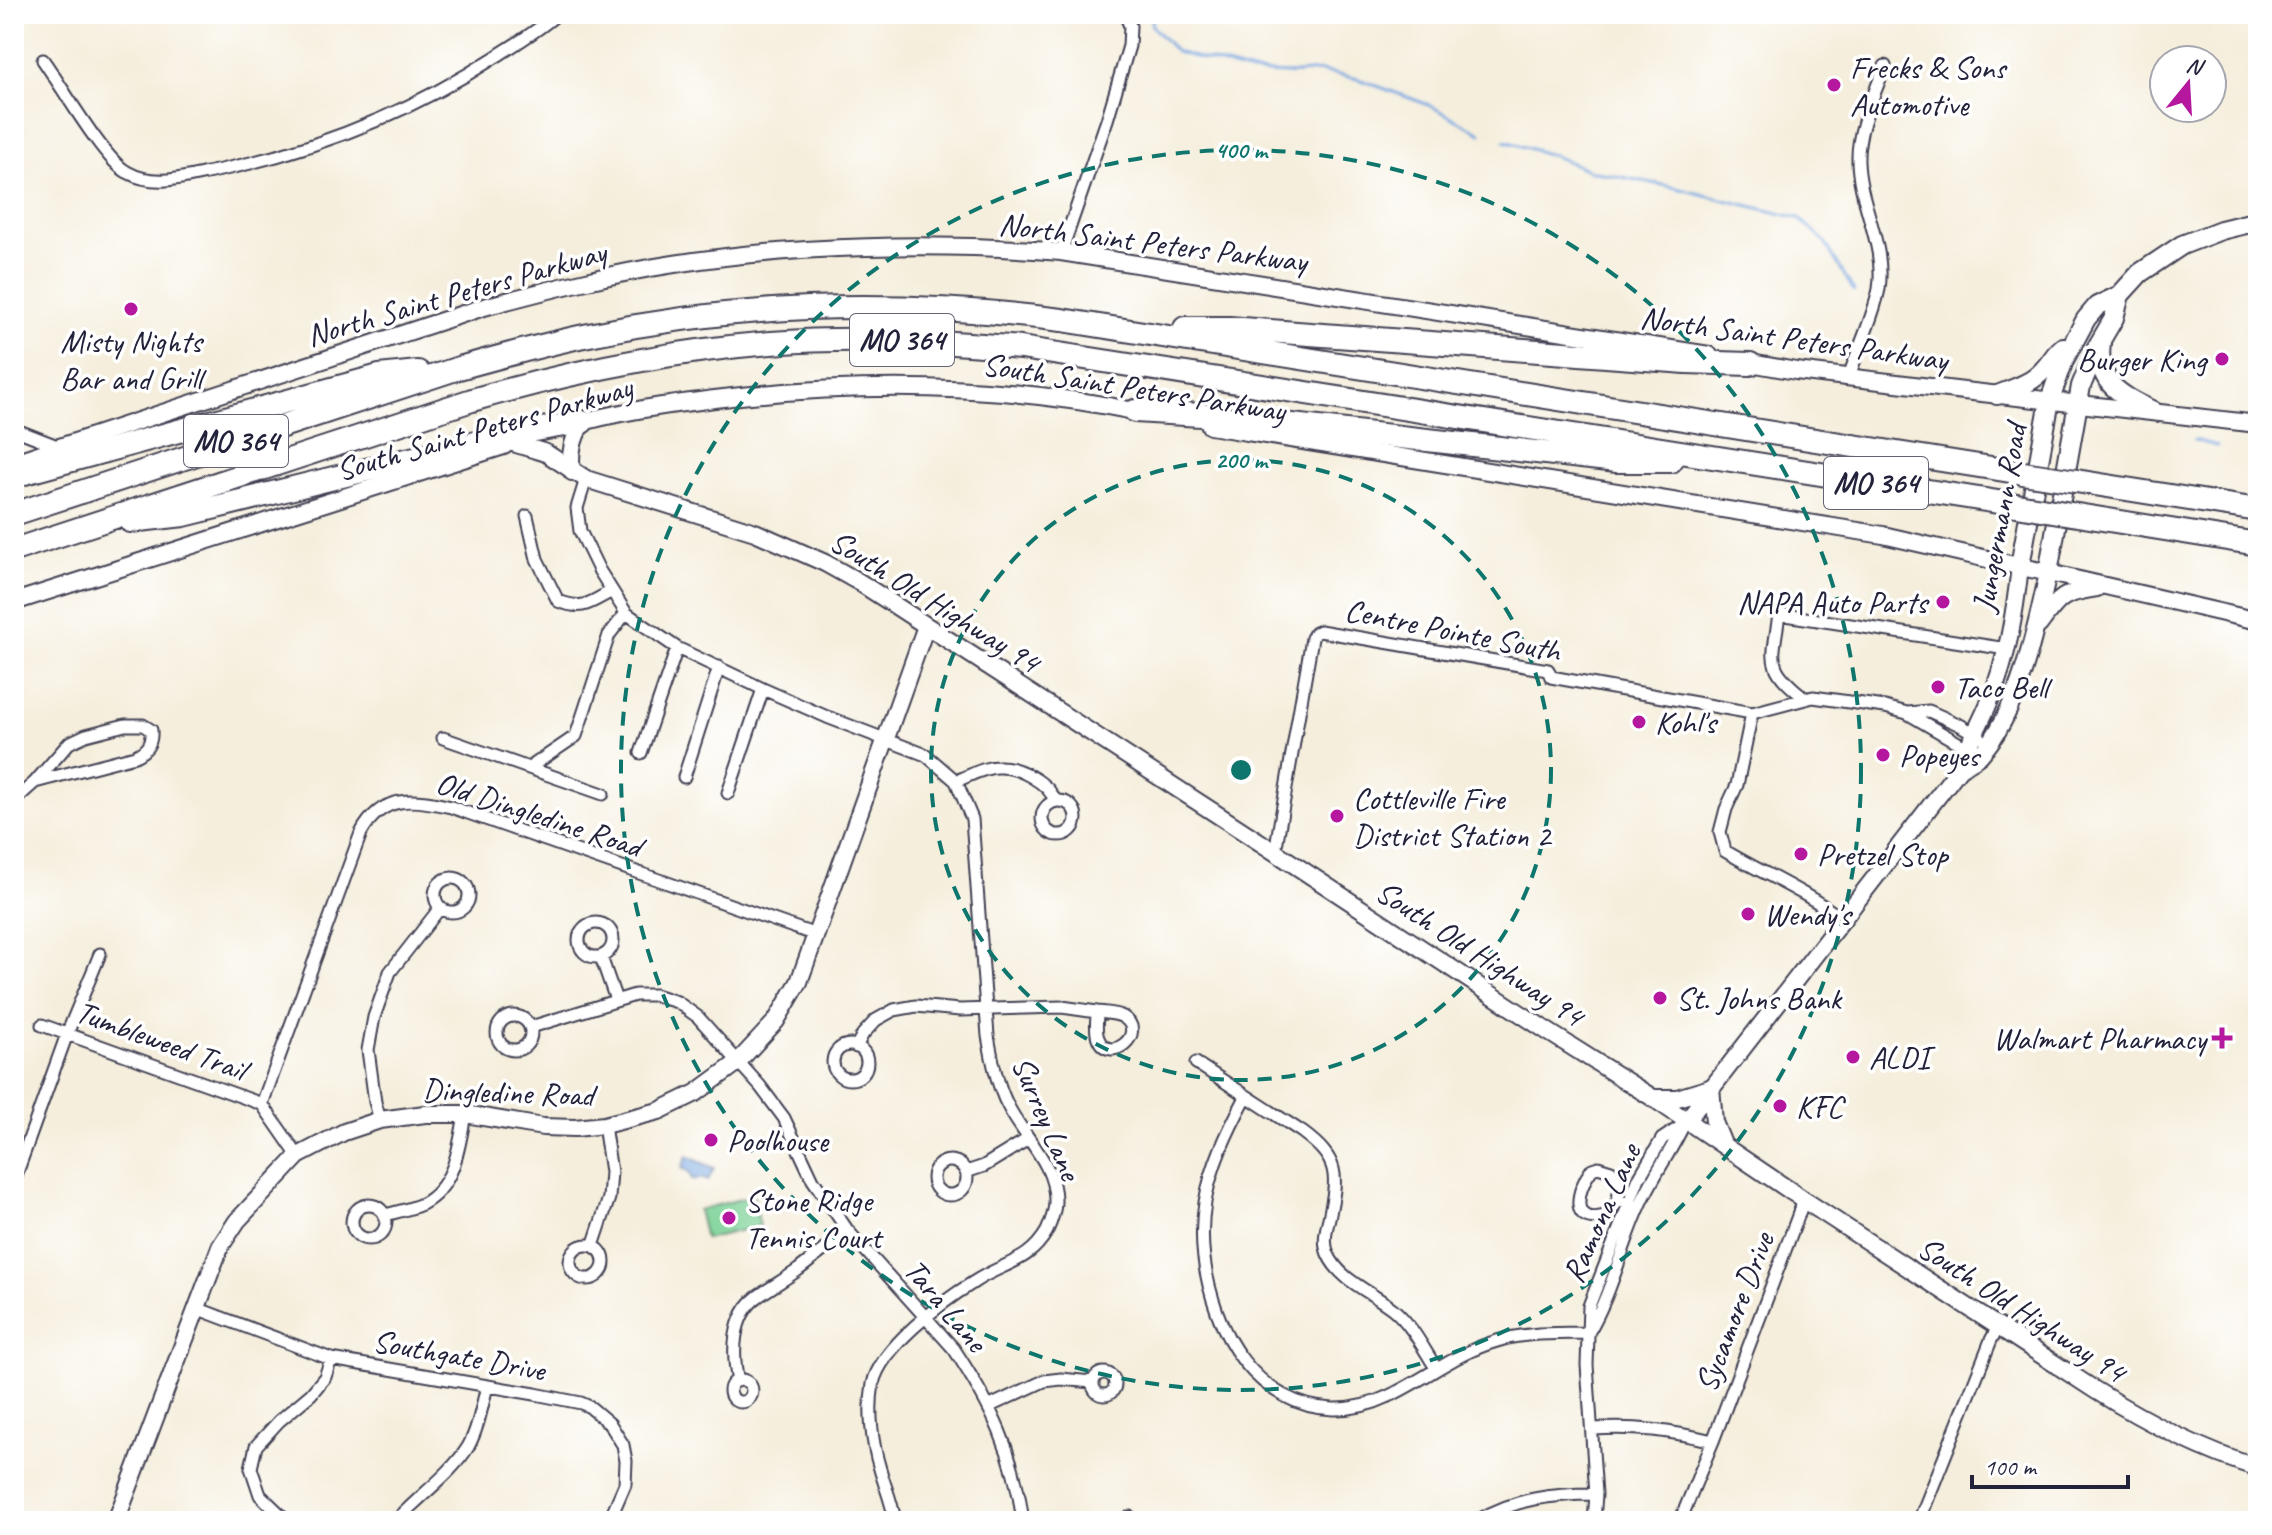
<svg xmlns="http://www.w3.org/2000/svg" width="2272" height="1535" font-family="Caveat,sans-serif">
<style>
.green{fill:#7bd196;stroke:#4e7a68;stroke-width:2}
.water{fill:#74a4de;stroke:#4b638c;stroke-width:2}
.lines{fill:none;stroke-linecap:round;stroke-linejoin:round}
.stream{stroke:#74a4de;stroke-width:3}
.street-casing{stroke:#424153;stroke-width:15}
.secondary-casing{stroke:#424153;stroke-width:20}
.primary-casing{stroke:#424153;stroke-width:22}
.highway-casing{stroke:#424153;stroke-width:26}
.street{stroke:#fff;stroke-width:11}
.secondary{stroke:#fff;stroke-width:16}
.primary{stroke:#fff;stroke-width:18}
.highway{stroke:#fff;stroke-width:22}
.highway-bridge-casing{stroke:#424153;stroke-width:26;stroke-linecap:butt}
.highway-bridge{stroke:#fff;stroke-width:22}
.ring{fill:none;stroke:#0f766e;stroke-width:4;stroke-dasharray:14 10}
.poi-dot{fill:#b5179e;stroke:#fff;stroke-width:3}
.labels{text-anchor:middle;stroke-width:7;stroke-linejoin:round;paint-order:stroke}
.shield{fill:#fff;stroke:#646476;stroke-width:2}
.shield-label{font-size:30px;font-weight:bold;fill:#22223b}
.poi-label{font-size:32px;fill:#22223b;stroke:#fff;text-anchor:start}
.street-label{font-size:32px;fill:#22223b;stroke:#fff}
.centre{fill:#0f766e;stroke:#fff;stroke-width:4}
.ring-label{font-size:24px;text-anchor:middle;font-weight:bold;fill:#0f766e;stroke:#fff;stroke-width:7;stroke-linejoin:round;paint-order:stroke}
</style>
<rect width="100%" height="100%" fill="#fff"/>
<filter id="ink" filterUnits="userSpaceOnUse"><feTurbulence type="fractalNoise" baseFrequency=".0125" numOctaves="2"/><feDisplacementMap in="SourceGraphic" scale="16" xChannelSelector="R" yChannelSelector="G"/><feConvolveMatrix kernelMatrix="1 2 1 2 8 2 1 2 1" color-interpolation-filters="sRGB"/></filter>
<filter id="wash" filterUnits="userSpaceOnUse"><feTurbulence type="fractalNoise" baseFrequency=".006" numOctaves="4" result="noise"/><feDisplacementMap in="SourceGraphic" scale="32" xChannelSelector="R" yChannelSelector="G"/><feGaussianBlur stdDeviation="1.8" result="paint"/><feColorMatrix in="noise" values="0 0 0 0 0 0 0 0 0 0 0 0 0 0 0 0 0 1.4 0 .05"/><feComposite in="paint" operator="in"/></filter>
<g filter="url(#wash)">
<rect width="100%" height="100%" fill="#f5eedc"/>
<path class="green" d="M 753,1196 L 760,1226 L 705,1239 L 698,1210 Z"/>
<path class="water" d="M 687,1156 L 714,1168 L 708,1181 L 701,1178 L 697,1180 L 692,1179 L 689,1172 L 682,1168 Z"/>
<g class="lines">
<path class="stream" d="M 1152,14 L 1152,26 L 1176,52 L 1252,72 L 1287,74 L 1321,71 L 1358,79 L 1429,105 L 1481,133
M 1505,141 L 1554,156 L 1591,171 L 1668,186 L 1799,218 L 1824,241 L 1854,291
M 2194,440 L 2217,446"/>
</g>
</g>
<g filter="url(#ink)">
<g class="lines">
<defs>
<path id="street" d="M 43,60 C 61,85 104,160 127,172 C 155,188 186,177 216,171 C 316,150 411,112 497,56 C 517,43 539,30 557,14
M 1061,252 L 1107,120 L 1129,46 L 1130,26 L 1125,14
M 1849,377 C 1858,348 1873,319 1879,289 C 1886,245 1859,204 1858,161 C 1857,128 1874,96 1885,66
M 14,429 L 60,447
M 586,479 L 577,508 L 580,531 L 599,570 L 626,613 L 677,648 L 763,689 L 827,717 L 926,755 L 956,781 C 969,776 984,767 998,767 C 1018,766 1049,783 1055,801
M 527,516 L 537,559 L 558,601 C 584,611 589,603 612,591
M 1805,698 C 1764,666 1773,661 1779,614 L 2007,649
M 1908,713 L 1929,711 L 1960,725 L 1980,737
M 443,738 L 603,794
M 641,753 L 677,648
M 529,768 L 576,736 L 609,635 L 626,613
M 684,777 L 719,667
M 728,793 L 763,689
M 14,801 L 35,782 L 69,743 L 86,735 L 125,725 L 143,725 L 151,730 C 152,744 147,750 135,756 L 35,782
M1042 818a17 17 0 1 1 34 0a17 17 0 1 1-34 0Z
M 1275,852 L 1312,638 L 1315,633 L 1320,631 L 1548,670 L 1551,677 L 1752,713
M435 895a17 17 0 1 1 34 0a17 17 0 1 1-34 0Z
M 1842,919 C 1806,892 1764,874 1725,851 L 1720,832 L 1726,809 L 1737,785 L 1752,713 L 1813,697 L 1885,707 L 1907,713 L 1972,751
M579 940a17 17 0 1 1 34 0a17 17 0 1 1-34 0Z
M 601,957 L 616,1000
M 1097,1012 C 1105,1013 1116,1013 1123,1017 C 1149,1033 1109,1066 1098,1038 C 1095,1031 1097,1020 1097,1012 Z
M497 1033a17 17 0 1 1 34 0a17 17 0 1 1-34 0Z
M 42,1025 L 262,1104
M 531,1027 L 635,995 L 655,995 L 677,1002 L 698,1017 L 760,1086 L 784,1118 L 813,1180 L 848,1231 L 954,1349 C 992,1407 1014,1452 1023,1521
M833 1062a17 17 0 1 1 34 0a17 17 0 1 1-34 0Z
M 856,1047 L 863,1034 L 876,1020 L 894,1010 L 916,1006 L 960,1010 L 1062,1007 L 1097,1012
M 1196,1063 L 1302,1132 C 1340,1160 1338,1175 1329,1218 C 1326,1230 1323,1242 1328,1254 C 1339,1280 1372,1292 1393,1309 C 1412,1325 1423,1348 1436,1368
M 1246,1097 C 1206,1171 1187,1228 1217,1312 C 1243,1386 1312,1433 1389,1396 C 1425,1379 1458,1352 1497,1341 C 1526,1332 1558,1334 1588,1333
M 380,1120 L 375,1102 L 368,1050 L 374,1017 L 390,972 L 440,908
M 298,1156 L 262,1104 L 361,833 C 382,794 413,798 451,807 L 816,935
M933 1178a17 17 0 1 1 34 0a17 17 0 1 1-34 0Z
M 966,1172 L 984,1166 L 1028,1139
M 14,1181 L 67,1034 L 100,954
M 1618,1200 L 1608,1215 C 1568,1228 1576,1190 1592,1169 L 1598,1167 L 1611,1171 L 1620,1187 L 1618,1200 L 1634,1206
M352 1222a17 17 0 1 1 34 0a17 17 0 1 1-34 0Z
M 385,1215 C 396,1212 411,1209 422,1204 C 455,1187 459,1147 465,1114
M570 1262a17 17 0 1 1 34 0a17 17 0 1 1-34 0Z
M 593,1246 L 609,1198 L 611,1172 L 604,1125
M 196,1308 L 331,1359 L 535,1394 L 581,1403 L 590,1407 L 610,1424 L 623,1445 L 626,1461 L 625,1484 L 609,1521
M 1588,1333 C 1612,1293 1621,1248 1640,1206 C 1652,1177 1671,1152 1684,1124
M1093 1384a11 11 0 1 1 22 0a11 11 0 1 1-22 0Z
M730 1391a11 11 0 1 1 22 0a11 11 0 1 1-22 0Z
M 738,1381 C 732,1354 732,1317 756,1298 C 769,1288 784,1280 798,1270 C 815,1257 831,1244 848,1231
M 990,1406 L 1044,1381 L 1061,1379 L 1092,1382
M 1593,1429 C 1636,1426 1671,1431 1713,1441
M 287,1521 L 260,1495 L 251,1468 L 256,1446 L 279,1421 L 311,1394 L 325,1377 L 331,1359
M 396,1521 C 418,1497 451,1474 468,1447 C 478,1429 482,1406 487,1386
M 895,1521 C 892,1502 885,1487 880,1469 C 872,1443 868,1411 873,1384 C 880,1348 943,1301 974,1282 C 1002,1263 1029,1263 1047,1231 C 1051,1222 1055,1212 1055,1202 C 1056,1164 1024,1138 1008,1106 C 997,1085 992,1059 988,1036 L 972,819 L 956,781
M 1119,1521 L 1130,1517 L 1137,1521
M 1477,1521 C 1515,1498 1553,1494 1596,1494
M 1594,1521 L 1596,1494 L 1587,1365 L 1589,1306 L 1639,1178 L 1662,1139 L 1683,1125
M 1680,1521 L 1713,1441 L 1804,1200
M 1919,1521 L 1991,1340 L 1998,1327"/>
<path id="secondary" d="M 1739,361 L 1796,371 L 1964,391 L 2258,424
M 572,425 C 618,411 668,405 715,399 C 857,382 1004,383 1144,413
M 1210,426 L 1883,535 L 2258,621
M 513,443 L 546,453 L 586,479 L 755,532 L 825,563 L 859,582 L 1275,852 L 1547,1031 L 1653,1098 L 1804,1200 L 2095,1390 C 2146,1422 2200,1450 2258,1468
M 14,462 L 484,307 C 547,290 609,274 674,264 C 797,245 937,242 1061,252 L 1709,355
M 572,472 C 569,452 573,440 582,422
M 14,602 L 504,446
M 2039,625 C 2059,598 2061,593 2097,588
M 1959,769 C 1966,764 1975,760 1980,755 C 2018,715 2037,625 2048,573
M 1711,1087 L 1714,1122 L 1723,1144
M 1654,1098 L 1677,1098 L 1710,1088
M 1687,1120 L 1959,769 C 1967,745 1981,724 1990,700 C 2008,657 2015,612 2020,566
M 116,1521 L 220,1247 L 237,1221 L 298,1156 L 344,1132 L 380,1120 L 425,1114 L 465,1114 L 543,1127 L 575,1128 L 604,1125 L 659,1111 L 696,1093 L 737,1063 L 776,1021 L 799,982 L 926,626"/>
<path id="primary" d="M 2101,344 C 2095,384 2123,396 2153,411
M 1997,395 C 2016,388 2033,383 2045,368 C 2052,361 2055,353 2063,347
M 2020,566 L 2050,400 L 2064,360 L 2086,319 L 2097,306 L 2120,295 L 2140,273 L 2182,245 L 2221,230 L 2258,221
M 2048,573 L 2081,386 L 2097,347 L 2114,318 L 2120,295"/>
<path id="highway" d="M 1185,328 L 1229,328 L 1686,362 L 1750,364
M 1135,411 L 1201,415 L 1617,461 L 1671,461
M 14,476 L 379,376 L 418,372
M 2076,481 L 2258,510
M 14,514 L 459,368 C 502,356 545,344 589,335 C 745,302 904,300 1062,320 L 2023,473
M 2071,514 L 2258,544
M 130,521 L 184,515 L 512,434 L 582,422
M 14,550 L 472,400 C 570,372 669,351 771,343 C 855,336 938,341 1021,348 L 2017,505"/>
</defs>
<use href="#street" class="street-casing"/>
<use href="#secondary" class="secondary-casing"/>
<use href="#primary" class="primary-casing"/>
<use href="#highway" class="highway-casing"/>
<use href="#street" class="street"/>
<use href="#secondary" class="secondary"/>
<use href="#primary" class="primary"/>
<use href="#highway" class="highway"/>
<defs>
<path id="highway-bridge" d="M 2023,473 L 2076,481
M 2017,505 L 2071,514"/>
</defs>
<use href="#highway-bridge" class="highway-bridge-casing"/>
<use href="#highway-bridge" class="highway-bridge"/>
</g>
</g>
<g class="ring">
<circle cx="1241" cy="770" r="310"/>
<circle cx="1241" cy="770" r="620"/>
</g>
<g class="poi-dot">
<circle cx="1834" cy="85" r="8"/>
<circle cx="131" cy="309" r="8"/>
<circle cx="2222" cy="359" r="8"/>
<circle cx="1943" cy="602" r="8"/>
<circle cx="1938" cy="687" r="8"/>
<circle cx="1639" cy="722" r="8"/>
<circle cx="1883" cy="755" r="8"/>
<circle cx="1337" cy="816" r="8"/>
<circle cx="1801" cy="854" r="8"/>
<circle cx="1748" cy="914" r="8"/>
<circle cx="1660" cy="998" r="8"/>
<path d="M2218 1026h8v8h8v8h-8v8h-8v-8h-8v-8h8z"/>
<circle cx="1853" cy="1057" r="8"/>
<circle cx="1780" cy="1106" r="8"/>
<circle cx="711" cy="1140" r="8"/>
<circle cx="729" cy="1218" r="8"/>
</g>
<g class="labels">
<g class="shield">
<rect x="850" y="314" width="104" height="52" rx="6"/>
<rect x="184" y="415" width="104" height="52" rx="6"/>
<rect x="1824" y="457" width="104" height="52" rx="6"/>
</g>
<g class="shield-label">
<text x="902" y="350">MO 364</text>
<text x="236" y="451">MO 364</text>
<text x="1876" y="493">MO 364</text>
</g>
<g class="poi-label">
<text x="1850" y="78">Frecks &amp; Sons<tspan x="1850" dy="37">Automotive</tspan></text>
<text x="131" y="352" text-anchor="middle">Misty Nights<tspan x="131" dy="37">Bar and Grill</tspan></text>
<text x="2206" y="370" text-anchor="end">Burger King</text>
<text x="1927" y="613" text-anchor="end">NAPA Auto Parts</text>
<text x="1954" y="698">Taco Bell</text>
<text x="1655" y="733">Kohl's</text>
<text x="1899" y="766">Popeyes</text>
<text x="1353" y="809">Cottleville Fire<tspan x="1353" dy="37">District Station 2</tspan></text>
<text x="1817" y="865">Pretzel Stop</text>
<text x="1764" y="925">Wendy's</text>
<text x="1676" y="1009">St. Johns Bank</text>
<text x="2206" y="1049" text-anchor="end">Walmart Pharmacy</text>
<text x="1869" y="1068">ALDI</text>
<text x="1796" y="1117">KFC</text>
<text x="727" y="1151">Poolhouse</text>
<text x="745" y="1211">Stone Ridge<tspan x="745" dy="37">Tennis Court</tspan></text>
</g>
<g class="street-label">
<text transform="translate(1153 242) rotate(7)" y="11">North Saint Peters Parkway</text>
<text transform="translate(456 293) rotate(-16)" y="11">North Saint Peters Parkway</text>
<text transform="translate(1794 338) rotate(8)" y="11">North Saint Peters Parkway</text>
<text transform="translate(1134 387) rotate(9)" y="11">South Saint Peters Parkway</text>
<text transform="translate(484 428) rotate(-16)" y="11">South Saint Peters Parkway</text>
<text transform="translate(1999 518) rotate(-80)" y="11">Jungermann Road</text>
<text transform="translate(935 601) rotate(32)" y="11">South Old Highway 94</text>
<text transform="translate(1453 630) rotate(11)" y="11">Centre Pointe South</text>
<text transform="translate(539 814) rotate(18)" y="11">Old Dingledine Road</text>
<text transform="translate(1480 953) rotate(33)" y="11">South Old Highway 94</text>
<text transform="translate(161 1040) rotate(20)" y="11">Tumbleweed Trail</text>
<text transform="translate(508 1092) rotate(2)" y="11">Dingledine Road</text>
<text transform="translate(1047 1118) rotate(67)" y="11">Surrey Lane</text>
<text transform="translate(1601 1213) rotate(-66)" y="11">Ramona Lane</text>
<text transform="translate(946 1305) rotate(50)" y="11">Tara Lane</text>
<text transform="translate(2022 1309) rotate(33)" y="11">South Old Highway 94</text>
<text transform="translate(1734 1312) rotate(-69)" y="11">Sycamore Drive</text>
<text transform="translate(459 1355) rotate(10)" y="11">Southgate Drive</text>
</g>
</g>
<circle cx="1241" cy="770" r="12" class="centre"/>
<g class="ring-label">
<text x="1241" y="158">400 m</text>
<text x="1241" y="468">200 m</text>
</g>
<rect width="2272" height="1535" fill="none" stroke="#fff" stroke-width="48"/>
<g transform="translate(2188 84) rotate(18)"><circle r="38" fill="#ffffff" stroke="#a7a7b1" stroke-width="2"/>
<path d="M0-6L14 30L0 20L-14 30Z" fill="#b5179e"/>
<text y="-12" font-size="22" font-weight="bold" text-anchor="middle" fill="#22223b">N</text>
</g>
<path d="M1972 1475v12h156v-12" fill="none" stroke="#22223b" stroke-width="4"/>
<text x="1984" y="1475" font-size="24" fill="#22223b" stroke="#ffffff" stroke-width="6" paint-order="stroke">100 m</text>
</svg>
